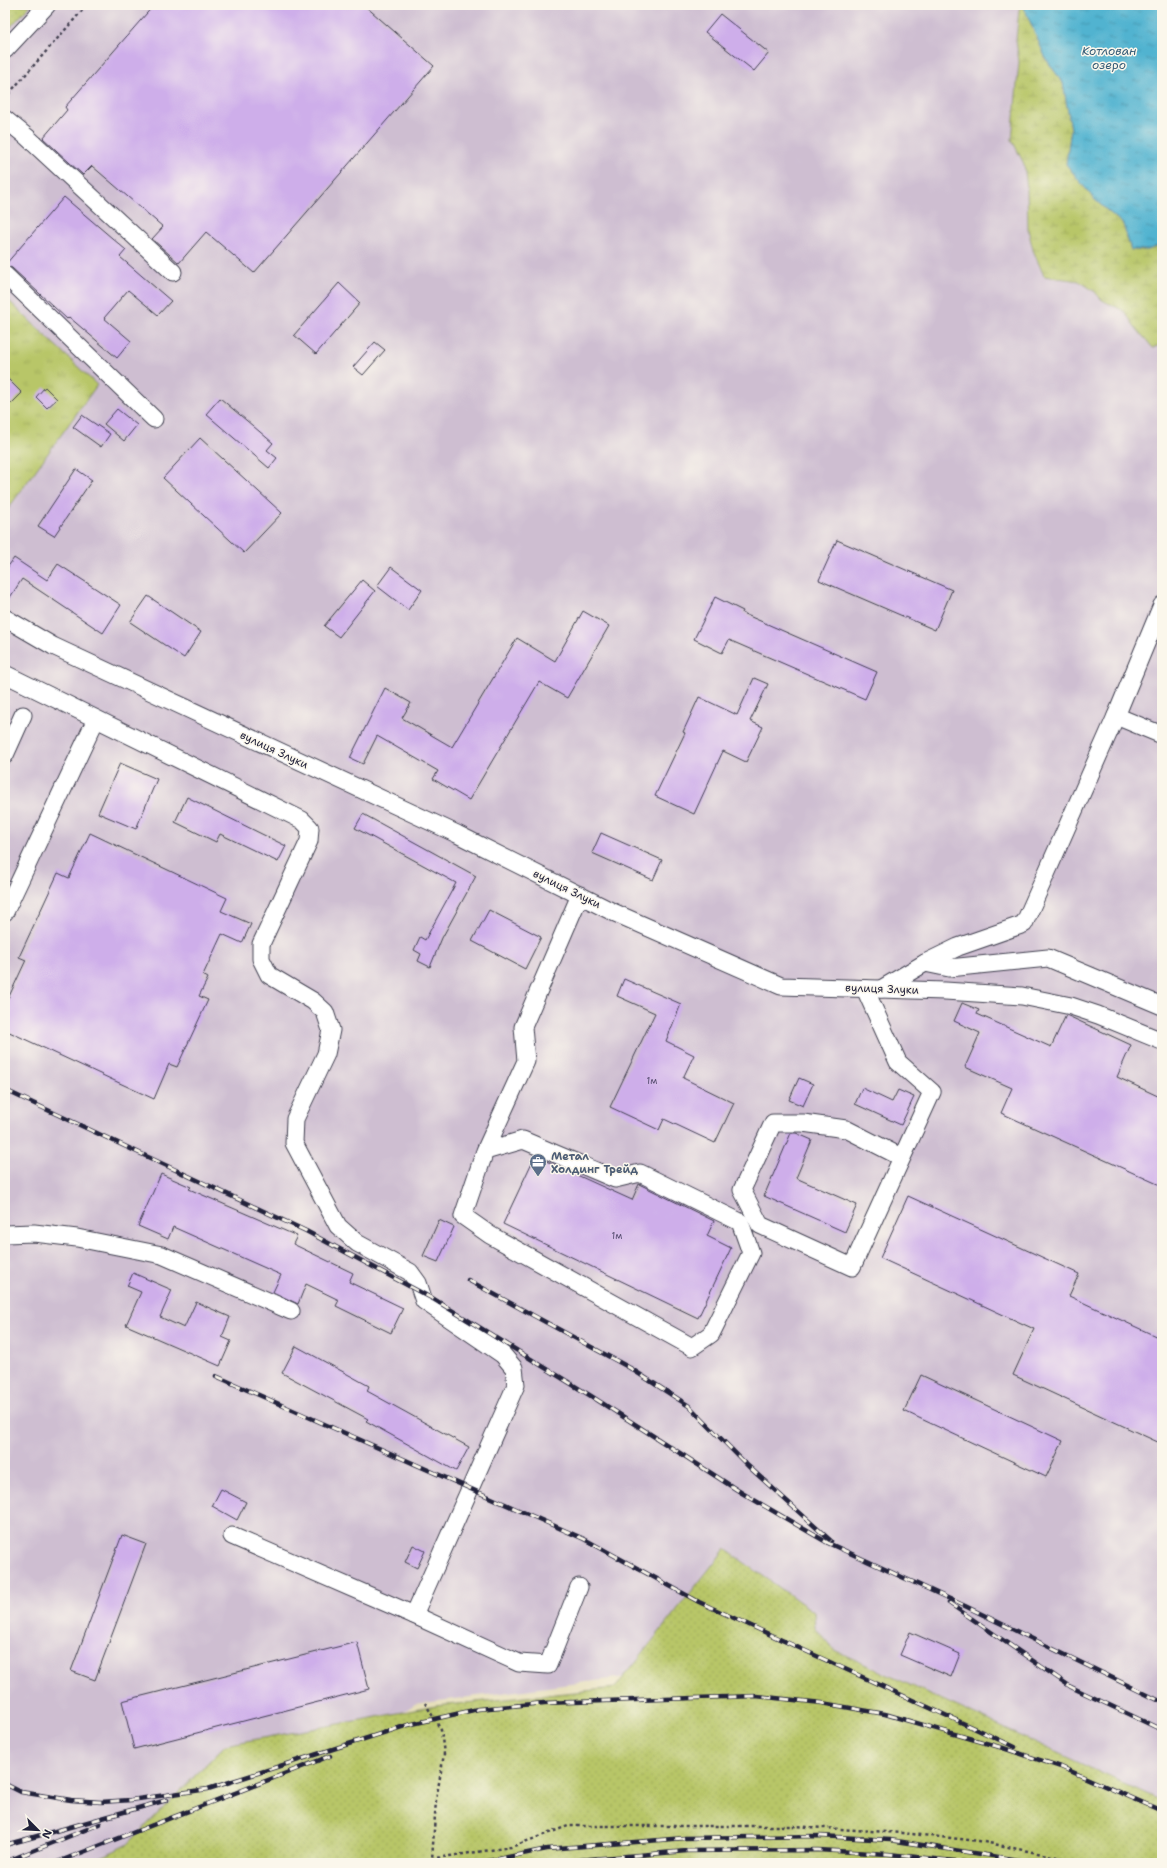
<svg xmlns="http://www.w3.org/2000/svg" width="1167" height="1868" viewBox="0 0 1167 1868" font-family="'Shantell Sans',sans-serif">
	<defs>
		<pattern id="grass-dots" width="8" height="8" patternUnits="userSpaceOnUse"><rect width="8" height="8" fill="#b8c668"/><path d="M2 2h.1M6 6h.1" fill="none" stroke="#9eaa5b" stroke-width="1.8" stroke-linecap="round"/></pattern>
		<pattern id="wetland-marsh" width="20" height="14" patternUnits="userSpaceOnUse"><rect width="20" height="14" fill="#b8c668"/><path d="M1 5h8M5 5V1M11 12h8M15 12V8" fill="none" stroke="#9eaa5b"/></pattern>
		<pattern id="park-tufts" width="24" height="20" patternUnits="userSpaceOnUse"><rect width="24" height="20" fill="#b8c668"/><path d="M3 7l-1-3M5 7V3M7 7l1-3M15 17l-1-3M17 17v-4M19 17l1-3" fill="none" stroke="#9eaa5b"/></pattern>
		<pattern id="water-ripples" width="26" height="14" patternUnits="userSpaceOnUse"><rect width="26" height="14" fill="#51b3d0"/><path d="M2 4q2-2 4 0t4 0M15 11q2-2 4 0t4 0" fill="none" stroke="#4391aa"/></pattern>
	</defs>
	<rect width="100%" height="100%" fill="#fbf7ec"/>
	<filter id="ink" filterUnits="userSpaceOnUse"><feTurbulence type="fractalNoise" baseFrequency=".025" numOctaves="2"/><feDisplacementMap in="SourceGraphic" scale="8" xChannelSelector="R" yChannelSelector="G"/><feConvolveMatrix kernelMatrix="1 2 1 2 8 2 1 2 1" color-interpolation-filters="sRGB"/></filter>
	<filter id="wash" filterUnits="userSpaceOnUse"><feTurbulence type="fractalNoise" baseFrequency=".012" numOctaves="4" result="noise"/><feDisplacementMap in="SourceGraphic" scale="16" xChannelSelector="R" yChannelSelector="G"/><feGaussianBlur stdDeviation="0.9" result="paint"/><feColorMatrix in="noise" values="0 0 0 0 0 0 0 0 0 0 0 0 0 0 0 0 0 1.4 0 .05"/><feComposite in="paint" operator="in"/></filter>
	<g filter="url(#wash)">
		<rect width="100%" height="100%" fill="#e6dfba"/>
		<!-- industrial -->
		<polygon fill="#cebed1" points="5,5 1162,5 1162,1801 833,1649 815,1627 641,1675 415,1704 170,1863 5,1863"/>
		<!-- grass -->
		<g fill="url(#grass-dots)" stroke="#6d7452">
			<polygon points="5,5 31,5 5,33"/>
			<polygon points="725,1549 814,1612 815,1627 834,1650 1162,1801 1162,1863 88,1863 127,1845 225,1745 436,1706 615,1688"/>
		</g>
		<!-- wetland -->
		<polygon fill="url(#wetland-marsh)" stroke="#6d7452" points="1021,5 1023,5 1046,59 1063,83 1071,129 1066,164 1094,199 1123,224 1131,250 1148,250 1162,244 1162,344 1153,348 1135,327 1124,311 1102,300 1094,291 1079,281 1044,276 1033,250 1028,229 1027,188 1024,164 1012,140 1019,62 1016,40 1019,10"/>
		<!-- park -->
		<polygon fill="url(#park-tufts)" stroke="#6d7452" points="5,297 97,385 5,513"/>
		<!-- water -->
		<polygon fill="url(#water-ripples)" stroke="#3a6a86" points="1023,5 1162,5 1162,244 1148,250 1131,250 1123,224 1094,199 1066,164 1071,129 1063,83 1046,59"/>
		<g id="blocks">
			<!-- building -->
			<g fill="#ceaeea">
				<polygon points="154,5 364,5 434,66 254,273 206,232 179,263 152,239 163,227 92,166 83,175 43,138 67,110 65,107"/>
				<polygon points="720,14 769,53 754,71 705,32"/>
				<polygon points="64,197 126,250 120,257 171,301 158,315 128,290 104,318 131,341 117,358 69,317 67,319 12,268 5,265"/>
				<polygon points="339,283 360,303 316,354 294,335"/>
				<polygon points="375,342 385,350 363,375 353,367"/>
				<polygon points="5,376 22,393 11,404 5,398"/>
				<polygon points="45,387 57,399 47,408 36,397"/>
				<polygon points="220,398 273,443 267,450 277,458 269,468 206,414"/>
				<polygon points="117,409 137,425 124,441 104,424"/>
				<polygon points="82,415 110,434 101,447 73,427"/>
				<polygon points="200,438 282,513 244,553 163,478"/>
				<polygon points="76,469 92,480 54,536 38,526"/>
				<polygon points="837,540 952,590 935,630 819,580"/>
				<polygon points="14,558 47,580 58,564 121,605 103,633 22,579 5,605 5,571"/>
				<polygon points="391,567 422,590 408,610 377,586"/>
				<polygon points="362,580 375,591 339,637 324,626"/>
				<polygon points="148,596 201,632 184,658 130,622"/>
				<polygon points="715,597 743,611 742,613 877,672 865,699 729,640 722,653 694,639"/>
				<polygon points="583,611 609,626 567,698 539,682 469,800 433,779 438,771 377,736 363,764 350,758 385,688 411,703 402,718 452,747 517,638 555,661"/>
				<polygon points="754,678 768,684 750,721 763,727 746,762 723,751 694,814 655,796 685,733 683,732 699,697 737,715"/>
				<polygon points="120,763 157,779 136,829 98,813"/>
				<polygon points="187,797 286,846 278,862 220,834 216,842 175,822"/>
				<polygon points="363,814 476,876 442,938 430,967 418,961 421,954 414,950 420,937 425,940 456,883 355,828"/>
				<polygon points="90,833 227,898 221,911 251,924 242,943 222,934 203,975 208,978 199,996 208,1000 177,1067 169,1064 154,1099 5,1030 5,1005 26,960 19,957 58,873 69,878"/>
				<polygon points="601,833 662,860 653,880 592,853"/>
				<polygon points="489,910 541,937 525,969 472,941"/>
				<polygon points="624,979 681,1004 666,1041 694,1055 683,1078 734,1103 715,1143 664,1119 659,1130 610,1107 655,1013 617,996"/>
				<polygon points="962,1003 979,1010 977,1014 1051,1047 1066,1015 1131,1045 1117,1077 1162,1098 1162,1186 1001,1113 1012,1088 965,1067 980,1033 954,1021"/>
				<polygon points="799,1078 813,1084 803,1106 789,1100"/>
				<polygon points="862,1088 892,1102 898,1090 914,1097 901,1125 855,1104"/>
				<polygon points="791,1133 796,1133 812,1140 796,1178 857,1205 845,1232 764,1196"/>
				<polygon points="535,1156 632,1200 639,1184 714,1221 707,1236 731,1248 698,1318 503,1224"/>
				<polygon points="161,1174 191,1187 189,1189 297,1236 293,1244 353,1273 349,1282 403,1308 391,1333 336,1306 339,1300 306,1284 298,1304 273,1292 281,1275 173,1227 168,1239 138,1226"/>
				<polygon points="908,1196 1079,1274 1069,1296 1162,1339 1162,1444 1013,1375 1034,1329 880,1258"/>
				<polygon points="439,1220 454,1227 438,1262 423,1256"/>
				<polygon points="133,1273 172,1290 160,1317 184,1328 196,1302 230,1317 222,1337 231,1341 220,1366 126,1325 141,1292 127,1286"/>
				<polygon points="296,1346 369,1386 367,1391 469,1447 456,1471 366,1421 368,1419 282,1373"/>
				<polygon points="921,1375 1063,1441 1046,1477 904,1411"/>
				<polygon points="221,1489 246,1502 237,1520 212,1506"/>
				<polygon points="122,1535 146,1544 95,1680 71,1671"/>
				<polygon points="413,1545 425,1551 417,1568 405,1562"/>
				<polygon points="910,1632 960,1654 951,1677 900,1655"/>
				<polygon points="357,1642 369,1689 134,1749 122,1701"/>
			</g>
		</g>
	</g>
	<g filter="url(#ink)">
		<use href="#blocks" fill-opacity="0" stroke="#3f3e4e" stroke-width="1"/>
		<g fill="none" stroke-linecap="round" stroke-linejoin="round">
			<!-- minor casing -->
			<g stroke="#3f3e4e" stroke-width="19">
				<g id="minor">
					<polyline points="5,50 47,5"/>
					<polyline points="5,119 27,137 173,272"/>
					<polyline points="5,275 154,419"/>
					<polyline points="1162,605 1116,716 1162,735"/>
					<polyline points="5,618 53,646 457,834 613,912 781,986 945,991 1022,996 1071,1006 1098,1015 1162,1041"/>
					<polyline points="5,674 302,820 310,828 309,841 261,944 261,959 269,975 313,1001 325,1012 331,1030 326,1054 295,1119 294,1143 338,1226 357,1243 410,1272 418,1283 424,1301 503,1355 514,1368 516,1385 414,1615 232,1536"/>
					<polyline points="5,755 23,715"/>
					<polyline points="5,912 96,719"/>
					<polyline points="925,963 958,947 1024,924 1116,716"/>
					<polyline points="865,989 898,1062 932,1092 852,1267 760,1225 742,1190 773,1123 803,1123 846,1129 901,1157"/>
					<polyline points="881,989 925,963 949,968 1048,958 1162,1006"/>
					<polyline points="485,1151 523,1140 615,1179 640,1173 740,1222 751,1253 711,1334 692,1347 490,1235 463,1216 485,1151 526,1061 523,1027 580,895"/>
					<polyline points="5,1234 34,1233 77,1238 162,1255 291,1311"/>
					<polyline points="414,1615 519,1663 548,1665 579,1587"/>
				</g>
			</g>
			<!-- path -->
			<g stroke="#3f3e4e" stroke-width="2.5" stroke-dasharray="3 3" stroke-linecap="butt">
				<polyline points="5,98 87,5"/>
				<polyline points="425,1703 441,1730 444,1754 436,1800 432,1860"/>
				<polyline points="420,1863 436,1858 511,1847 568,1826 793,1826 902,1833 979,1841 1086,1863"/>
			</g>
			<!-- minor -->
			<use href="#minor" stroke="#fff" stroke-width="17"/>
			<!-- rail casing -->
			<g stroke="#22223b" stroke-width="4.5">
				<g id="rail">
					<polyline points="5,1090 306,1231 435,1300 591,1396 742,1493 828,1543 965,1606 1162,1702"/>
					<polyline points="468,1280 630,1368 689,1406 748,1466 831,1541"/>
					<polyline points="216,1376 584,1539 699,1602 1015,1747"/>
					<polyline points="949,1603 1071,1687 1162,1730"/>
					<polyline points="5,1784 21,1792 71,1800 101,1802 131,1800 208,1789 408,1725 478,1709 544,1703 756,1696 822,1703 885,1714 1003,1748 1061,1767 1162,1811"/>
					<polyline points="5,1845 167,1800"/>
					<polyline points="5,1862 100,1824"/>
					<polyline points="55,1863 330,1756"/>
					<polyline points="479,1863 547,1849 685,1838 820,1836 890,1840 1037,1863"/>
					<polyline points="543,1863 687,1851 818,1850 888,1854 973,1863"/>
				</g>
			</g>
			<!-- rail -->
			<use href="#rail" stroke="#fbf7ec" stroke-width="3" stroke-dasharray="9" stroke-linecap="butt"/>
		</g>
	</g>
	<!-- icons -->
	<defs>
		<g id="office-pin" transform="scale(0.9)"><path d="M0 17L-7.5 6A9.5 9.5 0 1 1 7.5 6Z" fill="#5c6f8a" stroke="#fbf7ec"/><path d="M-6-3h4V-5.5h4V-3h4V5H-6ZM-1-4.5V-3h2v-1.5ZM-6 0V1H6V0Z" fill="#fff"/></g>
	</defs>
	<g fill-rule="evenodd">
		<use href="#office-pin" x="538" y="1162"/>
	</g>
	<g text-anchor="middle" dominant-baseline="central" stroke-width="3" stroke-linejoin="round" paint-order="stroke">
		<!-- number labels -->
		<g font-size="9" fill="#4d4567">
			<text x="652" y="1081">1м</text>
			<text x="617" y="1236">1м</text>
		</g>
		<!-- street labels -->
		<g font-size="11" fill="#22223b" stroke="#fbf7ec">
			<text transform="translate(274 750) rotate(25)">вулиця Злуки</text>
			<text transform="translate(567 889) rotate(26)">вулиця Злуки</text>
			<text transform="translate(882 989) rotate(2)">вулиця Злуки</text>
		</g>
		<!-- service labels -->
		<g font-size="11" font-weight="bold" fill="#4e5e75" stroke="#fbf7ec" text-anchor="start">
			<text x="551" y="1156">Метал<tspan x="551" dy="13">Холдинг Трейд</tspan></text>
		</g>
		<!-- water labels -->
		<g font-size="12" font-style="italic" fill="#355c77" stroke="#fbf7ec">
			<text x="1109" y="51">Котлован<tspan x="1109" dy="14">озеро</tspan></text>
		</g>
	</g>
	<!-- margin -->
	<rect width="1167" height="1868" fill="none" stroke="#fbf7ec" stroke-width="20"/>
	<!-- north arrow -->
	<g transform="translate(38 1830) rotate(114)" stroke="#fbf7ec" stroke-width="3" paint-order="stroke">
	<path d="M0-3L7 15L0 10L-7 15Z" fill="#22223b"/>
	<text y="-6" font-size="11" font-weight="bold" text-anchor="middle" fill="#22223b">N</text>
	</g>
</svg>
